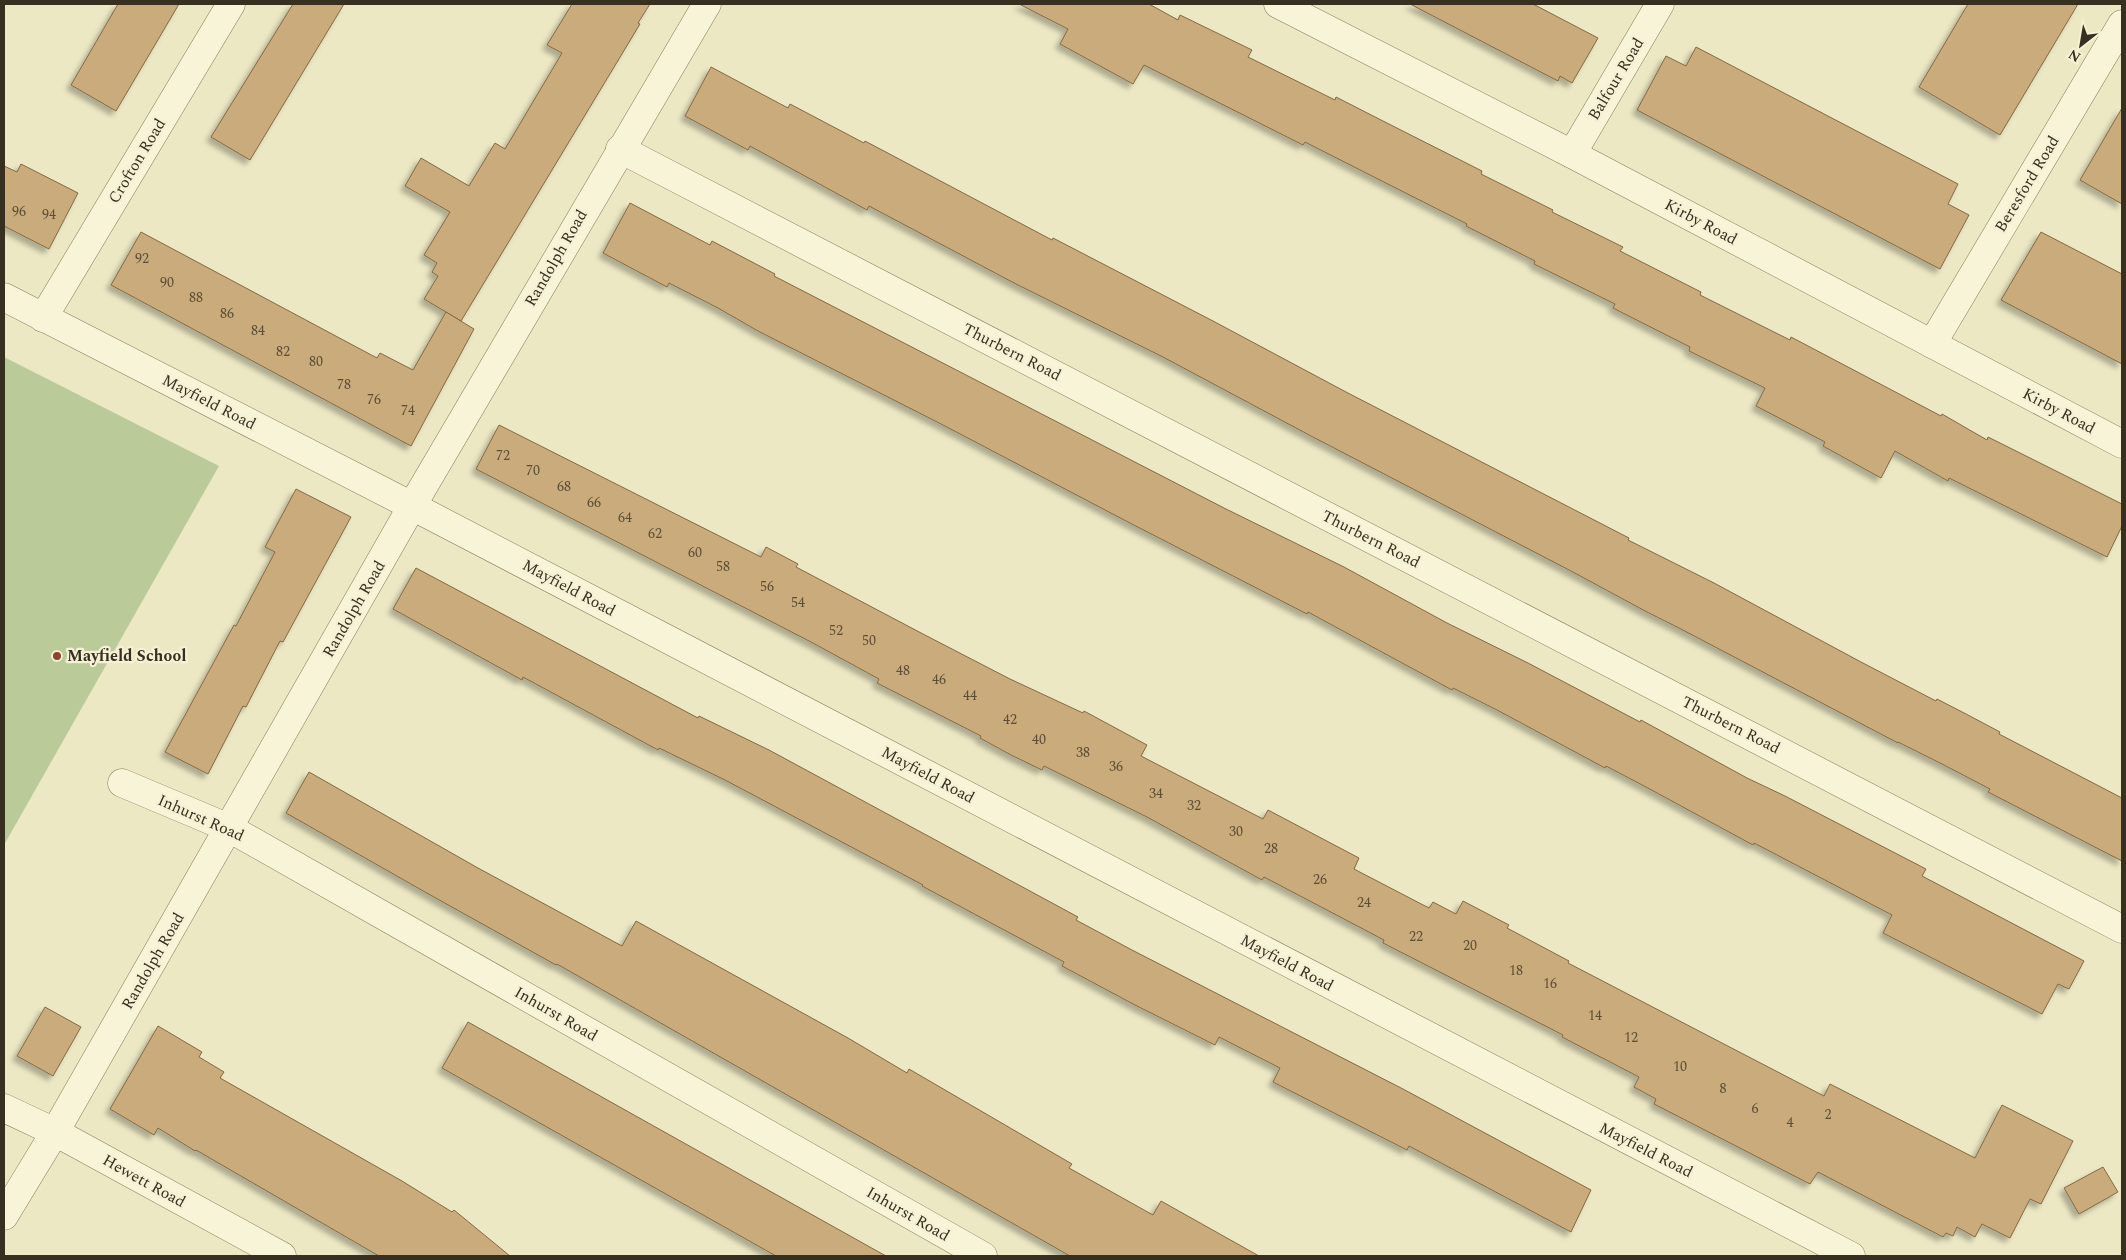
<svg xmlns="http://www.w3.org/2000/svg" width="2126" height="1260" viewBox="0 0 2126 1260" font-family="Spectral,serif">
	<defs>
		<filter id="shadow"><feDropShadow dx="-4.5" dy="4.5" stdDeviation="2.5" flood-color="#0004"/></filter>
	</defs>
	<rect width="100%" height="100%" fill="#ece8c4"/>
	<!-- green -->
	<polygon fill="#bbca99" points="4,357 219,466 4,845"/>
	<!-- building -->
	<g fill="#c9ab7c" stroke="#846942" filter="url(#shadow)">
		<polygon points="118,4 179,4 116,111 71,85"/>
		<polygon points="293,4 344,4 250,160 211,137"/>
		<polygon points="572,4 650,4 638,23 640,24 461,321 424,299 438,276 432,272 437,263 424,255 450,212 405,186 421,158 469,186 495,143 505,149 562,53 547,45"/>
		<polygon points="1019,4 1149,4 1178,20 1180,15 1252,50 1248,57 1335,100 1336,97 1381,120 1482,171 1481,174 1553,210 1552,212 1623,247 1620,251 1701,292 1700,295 1790,340 1791,337 1941,416 1942,414 1987,440 1988,437 2122,504 2122,526 2107,557 1949,478 1948,481 1895,451 1881,478 1823,446 1825,442 1756,406 1765,388 1689,351 1690,347 1613,308 1615,304 1534,264 1535,261 1466,226 1467,224 1370,175 1305,142 1303,145 1144,65 1133,84 1060,44 1068,29"/>
		<polygon points="1410,4 1533,4 1598,38 1572,83 1560,76 1558,81"/>
		<polygon points="1968,4 2078,4 2000,135 1919,87"/>
		<polygon points="1696,47 1958,184 1948,204 1969,215 1940,269 1637,110 1666,56 1686,66"/>
		<polygon points="711,67 788,108 790,104 864,143 865,141 1052,240 1053,238 1213,321 1346,392 1629,538 1628,540 1714,583 1861,662 1936,701 1937,699 1968,715 2000,732 1999,734 2122,798 2122,861 1988,792 1990,789 1942,764 1898,742 1898,743 1679,628 1647,612 1571,571 1311,436 1163,357 1016,284 869,206 867,210 750,146 748,150 685,116"/>
		<polygon points="2122,108 2122,204 2080,180"/>
		<polygon points="21,164 78,193 49,249 4,226 4,166 17,172"/>
		<polygon points="630,203 710,245 712,241 775,274 774,276 1226,509 1344,567 1447,623 1528,663 1640,722 1641,720 1747,778 1785,796 1926,869 1922,876 2084,961 2069,989 2058,984 2042,1014 1883,933 1892,915 1754,843 1753,845 1646,787 1606,766 1605,768 1497,710 1453,688 1452,690 1308,612 1307,614 1128,522 943,425 758,331 718,308 669,283 667,287 603,253"/>
		<polygon points="141,232 377,358 380,353 413,370 446,312 474,329 411,446 111,285"/>
		<polygon points="2041,232 2122,274 2122,364 2001,300"/>
		<polygon points="499,425 761,557 766,547 798,564 796,567 923,634 1010,679 1083,713 1084,711 1147,745 1141,756 1263,819 1268,810 1359,858 1354,869 1429,908 1433,902 1456,914 1463,901 1509,925 1507,928 1569,961 1568,963 1824,1096 1830,1084 1975,1158 2002,1105 2073,1141 2041,1204 2030,1199 2010,1238 1982,1224 1975,1237 1957,1227 1953,1236 1946,1233 1943,1237 1818,1172 1810,1184 1654,1104 1656,1099 1634,1087 1639,1077 1562,1037 1563,1035 1383,943 1384,940 1264,877 1262,880 1147,817 1044,766 1042,770 1011,755 980,738 981,736 877,683 879,679 811,642 476,469"/>
		<polygon points="296,489 351,517 283,642 280,641 246,707 243,706 208,774 165,752 234,625 236,626 275,552 265,547"/>
		<polygon points="416,568 698,718 699,716 769,750 1078,917 1076,920 1132,950 1403,1089 1591,1190 1571,1232 1409,1146 1407,1150 1273,1082 1280,1068 1219,1037 1215,1045 1135,1005 1062,966 1064,962 922,886 923,885 725,780 659,748 658,750 523,677 522,680 393,609"/>
		<polygon points="309,772 478,868 622,946 636,921 848,1038 907,1073 909,1069 1072,1164 1069,1168 1153,1215 1161,1201 1259,1256 1070,1256 557,964 556,965 425,892 286,813"/>
		<polygon points="45,1007 81,1027 53,1076 17,1056"/>
		<polygon points="468,1022 809,1213 886,1256 776,1256 442,1068"/>
		<polygon points="158,1026 202,1052 199,1057 224,1072 220,1078 402,1181 452,1212 454,1210 510,1256 379,1256 196,1150 195,1151 158,1128 154,1135 110,1109"/>
		<polygon points="2103,1167 2118,1192 2079,1214 2064,1188"/>
	</g>
	<g fill="none" stroke-linecap="round" stroke-linejoin="round">
		<!-- minor casing -->
		<g stroke="#867a5b" stroke-width="29">
			<g id="minor">
				<polyline points="1278,4 1572,154 2122,444"/>
				<polyline points="620,149 2122,929"/>
				<polyline points="1572,154 1660,4"/>
				<polyline points="4,297 412,506 1851,1256"/>
				<polyline points="43,318 231,4"/>
				<polyline points="1932,344 2122,24"/>
				<polyline points="122,783 229,828 983,1256"/>
				<polyline points="4,1108 55,1132 282,1256"/>
				<polyline points="4,1216 55,1132 412,506 707,4"/>
			</g>
		</g>
		<!-- minor -->
		<use href="#minor" stroke="#f7f4d7" stroke-width="28"/>
	</g>
	<!-- markers -->
	<circle fill="#93412e" stroke="#f4f1d4" stroke-width="2" cx="57" cy="656" r="5"/>
	<g text-anchor="middle" dominant-baseline="central" stroke-width="4.5" stroke-linejoin="round" paint-order="stroke">
		<!-- number labels -->
		<g font-size="14" fill="#5c4e36">
			<text x="19" y="211">96</text>
			<text x="49" y="214">94</text>
			<text x="142" y="258">92</text>
			<text x="167" y="282">90</text>
			<text x="196" y="297">88</text>
			<text x="227" y="313">86</text>
			<text x="258" y="330">84</text>
			<text x="283" y="351">82</text>
			<text x="316" y="361">80</text>
			<text x="344" y="384">78</text>
			<text x="374" y="399">76</text>
			<text x="408" y="410">74</text>
			<text x="503" y="455">72</text>
			<text x="533" y="470">70</text>
			<text x="564" y="486">68</text>
			<text x="594" y="502">66</text>
			<text x="625" y="517">64</text>
			<text x="655" y="533">62</text>
			<text x="695" y="552">60</text>
			<text x="723" y="566">58</text>
			<text x="767" y="586">56</text>
			<text x="798" y="602">54</text>
			<text x="836" y="630">52</text>
			<text x="869" y="640">50</text>
			<text x="903" y="670">48</text>
			<text x="939" y="679">46</text>
			<text x="970" y="695">44</text>
			<text x="1010" y="719">42</text>
			<text x="1039" y="739">40</text>
			<text x="1083" y="752">38</text>
			<text x="1116" y="766">36</text>
			<text x="1156" y="793">34</text>
			<text x="1194" y="805">32</text>
			<text x="1236" y="831">30</text>
			<text x="1271" y="848">28</text>
			<text x="1320" y="879">26</text>
			<text x="1364" y="902">24</text>
			<text x="1416" y="936">22</text>
			<text x="1470" y="945">20</text>
			<text x="1516" y="970">18</text>
			<text x="1550" y="983">16</text>
			<text x="1595" y="1015">14</text>
			<text x="1631" y="1037">12</text>
			<text x="1680" y="1066">10</text>
			<text x="1723" y="1088">8</text>
			<text x="1755" y="1108">6</text>
			<text x="1828" y="1114">2</text>
			<text x="1790" y="1122">4</text>
		</g>
		<!-- street labels -->
		<g font-size="16" fill="#372f1f" stroke="#f4f1d4">
			<text transform="translate(1616 79) rotate(-59)">Balfour Road</text>
			<text transform="translate(137 161) rotate(-59)">Crofton Road</text>
			<text transform="translate(2027 184) rotate(-59)">Beresford Road</text>
			<text transform="translate(1701 222) rotate(28)">Kirby Road</text>
			<text transform="translate(556 258) rotate(-60)">Randolph Road</text>
			<text transform="translate(1012 352) rotate(27)">Thurbern Road</text>
			<text transform="translate(209 402) rotate(27)">Mayfield Road</text>
			<text transform="translate(2059 411) rotate(28)">Kirby Road</text>
			<text transform="translate(1371 539) rotate(27)">Thurbern Road</text>
			<text transform="translate(569 588) rotate(28)">Mayfield Road</text>
			<text transform="translate(354 609) rotate(-60)">Randolph Road</text>
			<text transform="translate(1731 725) rotate(27)">Thurbern Road</text>
			<text transform="translate(928 775) rotate(28)">Mayfield Road</text>
			<text transform="translate(201 818) rotate(24)">Inhurst Road</text>
			<text transform="translate(153 961) rotate(-60)">Randolph Road</text>
			<text transform="translate(1287 963) rotate(28)">Mayfield Road</text>
			<text transform="translate(556 1014) rotate(30)">Inhurst Road</text>
			<text transform="translate(1646 1150) rotate(27)">Mayfield Road</text>
			<text transform="translate(144 1181) rotate(29)">Hewett Road</text>
			<text transform="translate(908 1214) rotate(30)">Inhurst Road</text>
		</g>
		<!-- poi labels -->
		<g font-size="16" font-weight="bold" fill="#372f1f" stroke="#f4f1d4" text-anchor="start">
			<text x="67" y="656">Mayfield School</text>
		</g>
	</g>
	<!-- border -->
	<rect width="2126" height="1260" fill="none" stroke="#372f1f" stroke-width="10"/>
	<!-- north arrow -->
	<g transform="translate(2081 45) rotate(211)" stroke="#f4f1d4" stroke-width="4" paint-order="stroke">
	<path d="M0-4L9 19L0 12L-9 19Z" fill="#372f1f"/>
	<text y="-8" font-size="14" font-weight="bold" text-anchor="middle" fill="#372f1f">N</text>
	</g>
</svg>
